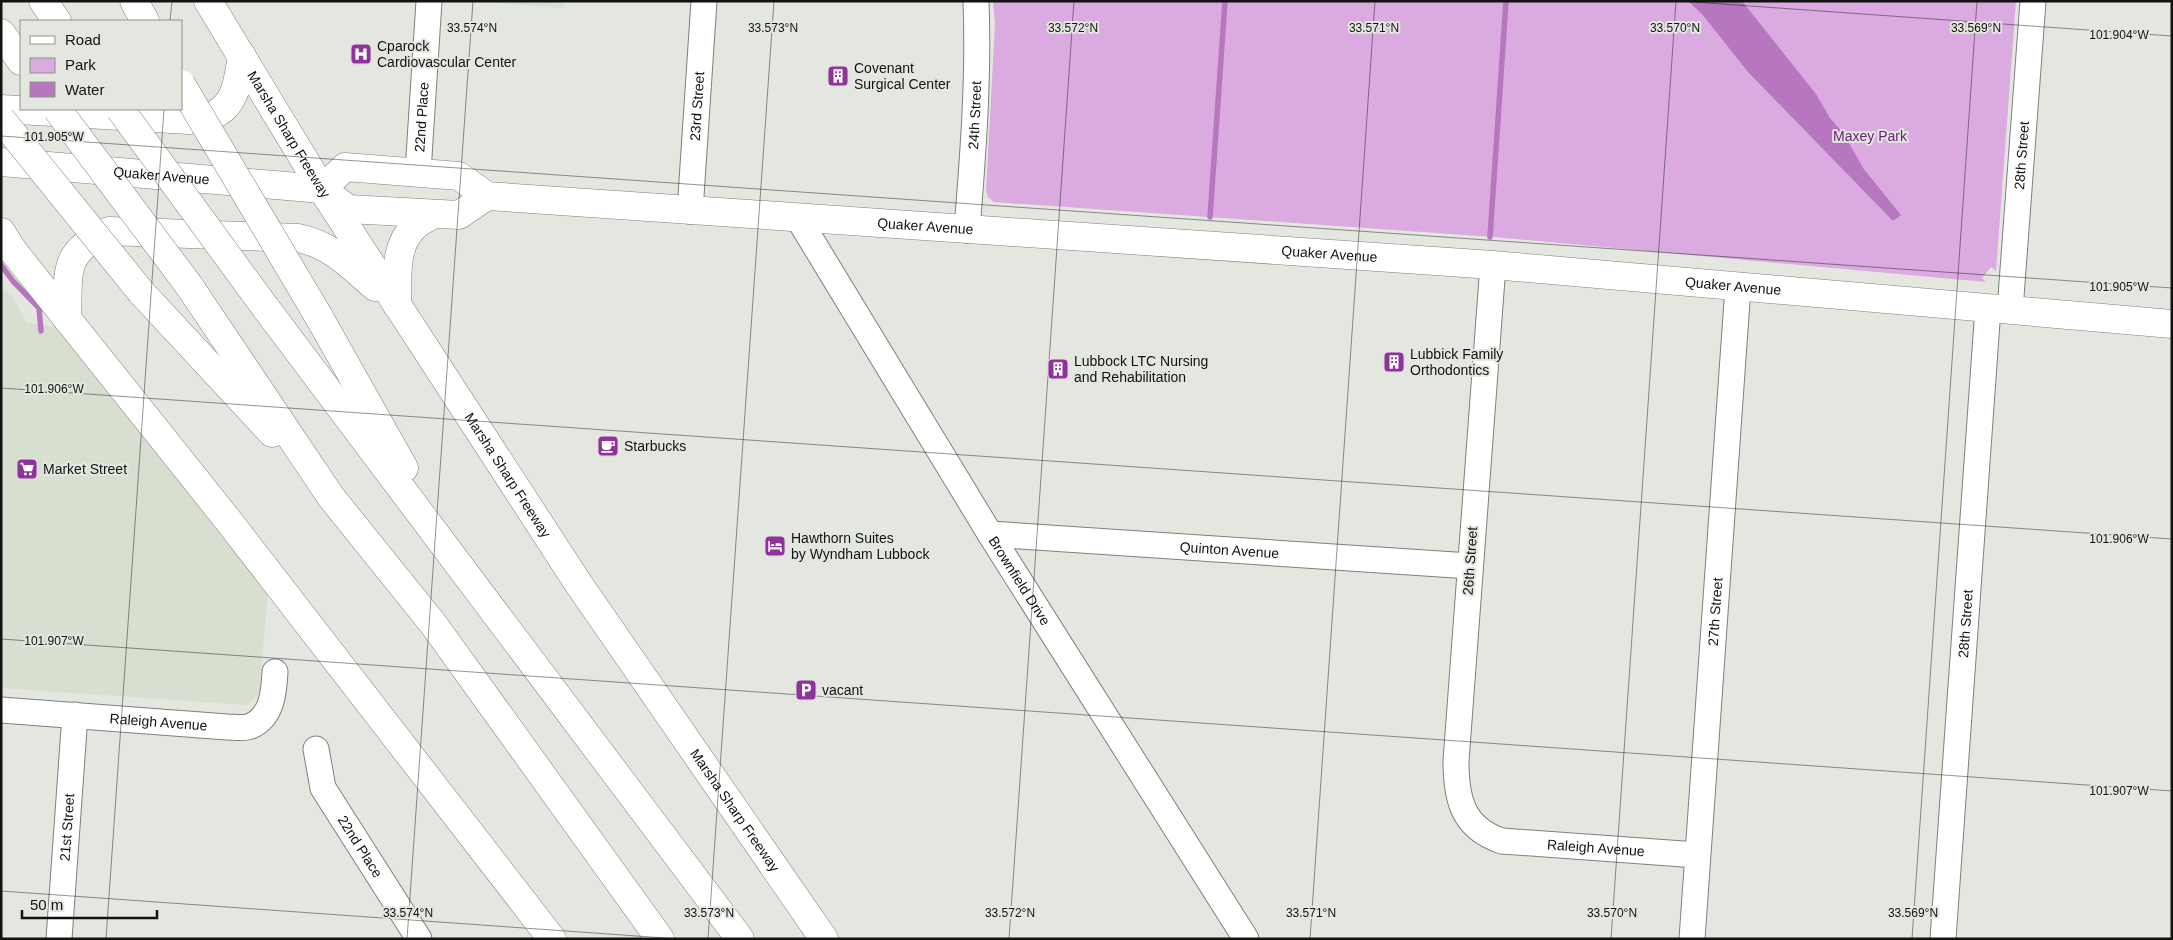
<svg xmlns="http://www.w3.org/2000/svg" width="2173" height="940" viewBox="0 0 2173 940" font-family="Helvetica,sans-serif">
	<rect width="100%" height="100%" fill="#e3e7e0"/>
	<!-- built -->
	<g fill="#d7dfd1">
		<polygon points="473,1 564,1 563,8"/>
		<polygon points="1,288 12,295 27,323 58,327 268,594 259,693 247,705 1,688"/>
	</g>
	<!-- green -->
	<polygon fill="#daaae0" points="993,1 2016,1 1996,271 1991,267 1982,278 1986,282 1493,237 994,202 988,197 986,191 995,24"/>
	<!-- water -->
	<polygon fill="#b777bf" points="1688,1 1742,1 1816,94 1830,118 1844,134 1863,168 1901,215 1893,221 1748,72 1702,14"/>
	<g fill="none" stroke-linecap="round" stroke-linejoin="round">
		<!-- stream -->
		<g stroke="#b777bf" stroke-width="5.5">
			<polyline points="1210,217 1225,1"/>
			<polyline points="1490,237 1506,1"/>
			<polyline points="1,265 13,281 39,308 41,331"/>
		</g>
		<!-- minor casing -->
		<g stroke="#7e817b" stroke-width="27">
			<g id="minor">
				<path id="s1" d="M418,172L429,1"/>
				<path id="s2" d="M690,211L704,1"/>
				<path id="s3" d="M798,218L990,534L1246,939"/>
				<path id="s4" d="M967,230C973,154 979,78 976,1"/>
				<path id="s5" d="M1493,265L1456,761C1456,798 1462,828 1502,841L1697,855"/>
				<path id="s6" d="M2010,310L2033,1"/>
				<path id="s7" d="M990,534L1470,566"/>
				<path id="s8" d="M1,710L227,727C234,727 244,729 251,726C272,717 274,692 275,672"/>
				<path id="s9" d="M316,749L323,788L419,939"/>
				<path id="s10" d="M59,939L75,715"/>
				<path id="s11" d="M1692,939L1738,287"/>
				<path id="s12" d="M1943,939L1988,308"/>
			</g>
		</g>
		<!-- major casing -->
		<g stroke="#7e817b" stroke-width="29">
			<g id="major">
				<path id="s13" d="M208,1L322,189L578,583L824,939"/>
				<path d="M1,109L189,120C196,118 206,118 213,115C237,105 238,78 242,56"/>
				<path id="s14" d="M1,162L322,189L348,209L459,215L487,196"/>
				<path id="s15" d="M322,189L345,167L459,176L487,196L1493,265L2172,324"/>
				<polyline points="1,232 14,252 227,519 552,939"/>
				<path d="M397,305C398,279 393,246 415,226C420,221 429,217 435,214"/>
				<path d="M67,319C69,272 61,252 109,231L298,238C330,244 351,266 375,287"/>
			</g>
		</g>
		<!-- highway casing -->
		<g stroke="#7e817b" stroke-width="29">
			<g id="highway">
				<polyline points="43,1 57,21"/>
				<polyline points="134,1 145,21"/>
				<polyline points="1,33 21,61"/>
				<polyline points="190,287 331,497 434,625 660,939"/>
				<polyline points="141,292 272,433"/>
				<polyline points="265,307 740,939"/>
				<polyline points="319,317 404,468"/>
			</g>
		</g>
		<!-- minor -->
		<use href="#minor" stroke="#fff" stroke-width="25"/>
		<!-- major -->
		<use href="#major" stroke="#fff" stroke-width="28"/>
		<!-- highway -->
		<use href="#highway" stroke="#fff" stroke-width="28"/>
		<!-- highway-bridge casing -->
		<g stroke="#7e817b" stroke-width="29" stroke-linecap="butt">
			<g id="highway-bridge">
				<polyline points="181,84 319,317"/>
				<polyline points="57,109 190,287"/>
				<polyline points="120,109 265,307"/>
				<polyline points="1,119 141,292"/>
			</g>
		</g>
		<!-- highway-bridge -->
		<use href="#highway-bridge" stroke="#fff" stroke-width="28"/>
	</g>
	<!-- ticks -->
	<path fill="none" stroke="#111310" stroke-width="1" stroke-opacity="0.45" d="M1680,1L2172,36M170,21L172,1M1,136L2172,288M1,388L2172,539M1,639L2172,791M1,891L679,939M106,939L164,109M407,939L473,1M708,939L774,1M1009,939L1074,1M1310,939L1375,1M1611,939L1676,1M1912,939L1977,1"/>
	<!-- icons -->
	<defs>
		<g id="hospital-square" transform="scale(1.125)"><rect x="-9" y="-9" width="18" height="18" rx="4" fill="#90329c" stroke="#e3e7e0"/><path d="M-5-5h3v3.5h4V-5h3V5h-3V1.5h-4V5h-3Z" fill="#fff"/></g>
		<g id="building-square" transform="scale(1.125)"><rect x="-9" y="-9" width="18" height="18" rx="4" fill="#90329c" stroke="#e3e7e0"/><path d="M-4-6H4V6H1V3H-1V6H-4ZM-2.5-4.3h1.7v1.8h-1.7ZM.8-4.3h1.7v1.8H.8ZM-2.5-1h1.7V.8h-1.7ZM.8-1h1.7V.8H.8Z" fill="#fff"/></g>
		<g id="cafe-square" transform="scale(1.125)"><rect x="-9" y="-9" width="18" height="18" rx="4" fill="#90329c" stroke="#e3e7e0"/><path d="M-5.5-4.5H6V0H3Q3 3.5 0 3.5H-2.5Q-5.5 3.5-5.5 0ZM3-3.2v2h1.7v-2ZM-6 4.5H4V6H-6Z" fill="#fff"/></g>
		<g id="supermarket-square" transform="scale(1.125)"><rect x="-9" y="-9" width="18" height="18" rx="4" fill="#90329c" stroke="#e3e7e0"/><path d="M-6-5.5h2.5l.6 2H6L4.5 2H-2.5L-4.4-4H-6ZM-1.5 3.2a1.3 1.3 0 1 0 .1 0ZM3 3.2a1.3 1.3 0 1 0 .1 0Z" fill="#fff"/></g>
		<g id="hotel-square" transform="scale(1.125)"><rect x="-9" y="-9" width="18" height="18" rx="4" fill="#90329c" stroke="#e3e7e0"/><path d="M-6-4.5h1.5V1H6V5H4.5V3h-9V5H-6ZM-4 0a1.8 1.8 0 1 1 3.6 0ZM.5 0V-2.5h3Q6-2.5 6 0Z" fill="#fff"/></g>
		<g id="parking-square" transform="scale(1.125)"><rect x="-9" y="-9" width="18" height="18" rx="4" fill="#90329c" stroke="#e3e7e0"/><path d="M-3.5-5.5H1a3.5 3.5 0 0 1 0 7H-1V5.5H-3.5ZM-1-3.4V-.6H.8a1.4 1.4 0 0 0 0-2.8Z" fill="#fff"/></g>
	</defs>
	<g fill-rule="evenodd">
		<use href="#hospital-square" x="361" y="54"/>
		<use href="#building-square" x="838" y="76"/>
		<use href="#building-square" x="1394" y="362"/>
		<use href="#building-square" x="1058" y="369"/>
		<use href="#cafe-square" x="608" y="446"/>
		<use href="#supermarket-square" x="27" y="469"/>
		<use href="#hotel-square" x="775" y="546"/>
		<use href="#parking-square" x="806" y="690"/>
	</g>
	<g text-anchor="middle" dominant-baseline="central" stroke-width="4" stroke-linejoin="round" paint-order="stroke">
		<!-- poi labels -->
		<g font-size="14" fill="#111310" stroke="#e3e7e0" text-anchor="start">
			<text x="377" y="46">Cparock<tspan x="377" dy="16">Cardiovascular Center</tspan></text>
			<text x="854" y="68">Covenant<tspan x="854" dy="16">Surgical Center</tspan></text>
			<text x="1410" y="354">Lubbick Family<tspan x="1410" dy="16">Orthodontics</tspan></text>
			<text x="1074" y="361">Lubbock LTC Nursing<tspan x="1074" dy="16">and Rehabilitation</tspan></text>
			<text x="624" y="446">Starbucks</text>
			<text x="43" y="469">Market Street</text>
			<text x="791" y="538">Hawthorn Suites<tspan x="791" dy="16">by Wyndham Lubbock</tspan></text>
			<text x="822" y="690">vacant</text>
		</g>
		<!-- street labels -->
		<g font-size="14" fill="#111310" stroke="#e3e7e0">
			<text stroke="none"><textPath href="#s2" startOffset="105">23rd Street</textPath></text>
			<text stroke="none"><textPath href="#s4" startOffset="115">24th Street</textPath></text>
			<text stroke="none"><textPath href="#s1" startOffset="55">22nd Place</textPath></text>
			<text stroke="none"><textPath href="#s13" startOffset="156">Marsha Sharp Freeway</textPath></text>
			<text stroke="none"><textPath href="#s6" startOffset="155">28th Street</textPath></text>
			<text stroke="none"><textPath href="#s14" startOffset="161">Quaker Avenue</textPath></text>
			<text stroke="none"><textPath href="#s15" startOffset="620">Quaker Avenue</textPath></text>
			<text stroke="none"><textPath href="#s15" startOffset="1025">Quaker Avenue</textPath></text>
			<text stroke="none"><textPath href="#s15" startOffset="1430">Quaker Avenue</textPath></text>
			<text stroke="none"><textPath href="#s13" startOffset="561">Marsha Sharp Freeway</textPath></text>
			<text stroke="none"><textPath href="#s7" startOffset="240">Quinton Avenue</textPath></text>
			<text transform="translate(1470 561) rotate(-86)">26th Street</text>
			<text stroke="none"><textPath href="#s3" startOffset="425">Brownfield Drive</textPath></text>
			<text stroke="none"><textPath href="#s11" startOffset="328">27th Street</textPath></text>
			<text stroke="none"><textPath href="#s12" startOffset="316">28th Street</textPath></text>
			<text stroke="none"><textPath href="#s8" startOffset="158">Raleigh Avenue</textPath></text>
			<text stroke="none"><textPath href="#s13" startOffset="966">Marsha Sharp Freeway</textPath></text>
			<text stroke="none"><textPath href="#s10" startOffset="112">21st Street</textPath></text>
			<text stroke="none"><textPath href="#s9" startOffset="109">22nd Place</textPath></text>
			<text stroke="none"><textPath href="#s5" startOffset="692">Raleigh Avenue</textPath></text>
		</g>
		<!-- park labels -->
		<g font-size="14" fill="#6a1b74" stroke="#e3e7e0">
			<text x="1870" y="136">Maxey Park</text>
		</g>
	</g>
	<g font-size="12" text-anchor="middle" fill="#111310" stroke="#e3e7e0" stroke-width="4" stroke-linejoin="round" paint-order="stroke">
		<text x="472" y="32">33.574°N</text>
		<text x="773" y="32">33.573°N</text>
		<text x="1073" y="32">33.572°N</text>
		<text x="1374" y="32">33.571°N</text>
		<text x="1675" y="32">33.570°N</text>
		<text x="1976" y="32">33.569°N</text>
		<text x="2119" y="39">101.904°W</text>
		<text x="54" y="141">101.905°W</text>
		<text x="2119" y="291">101.905°W</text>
		<text x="54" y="393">101.906°W</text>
		<text x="2119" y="543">101.906°W</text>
		<text x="54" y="645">101.907°W</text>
		<text x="2119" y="795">101.907°W</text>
		<text x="408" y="917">33.574°N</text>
		<text x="709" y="917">33.573°N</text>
		<text x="1010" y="917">33.572°N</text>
		<text x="1311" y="917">33.571°N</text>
		<text x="1612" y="917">33.570°N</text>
		<text x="1913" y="917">33.569°N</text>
	</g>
	<!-- border -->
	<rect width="2173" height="940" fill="none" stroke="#111310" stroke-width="5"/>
	<!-- legend -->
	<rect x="20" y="20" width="162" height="90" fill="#e3e7e0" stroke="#8f928d"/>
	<rect x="30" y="36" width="25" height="8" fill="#ffffff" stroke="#8f928d"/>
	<text x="65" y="45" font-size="15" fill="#111310">Road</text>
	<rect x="30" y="58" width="25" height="15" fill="#daaae0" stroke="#8f928d"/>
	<text x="65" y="70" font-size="15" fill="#111310">Park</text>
	<rect x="30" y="82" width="25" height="15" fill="#b777bf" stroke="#8f928d"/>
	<text x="65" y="95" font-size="15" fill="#111310">Water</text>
	<!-- scale -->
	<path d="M22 910v8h135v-8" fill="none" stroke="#111310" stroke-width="2.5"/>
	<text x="30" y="910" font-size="15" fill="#111310" stroke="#e3e7e0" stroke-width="4" paint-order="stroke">50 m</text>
</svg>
